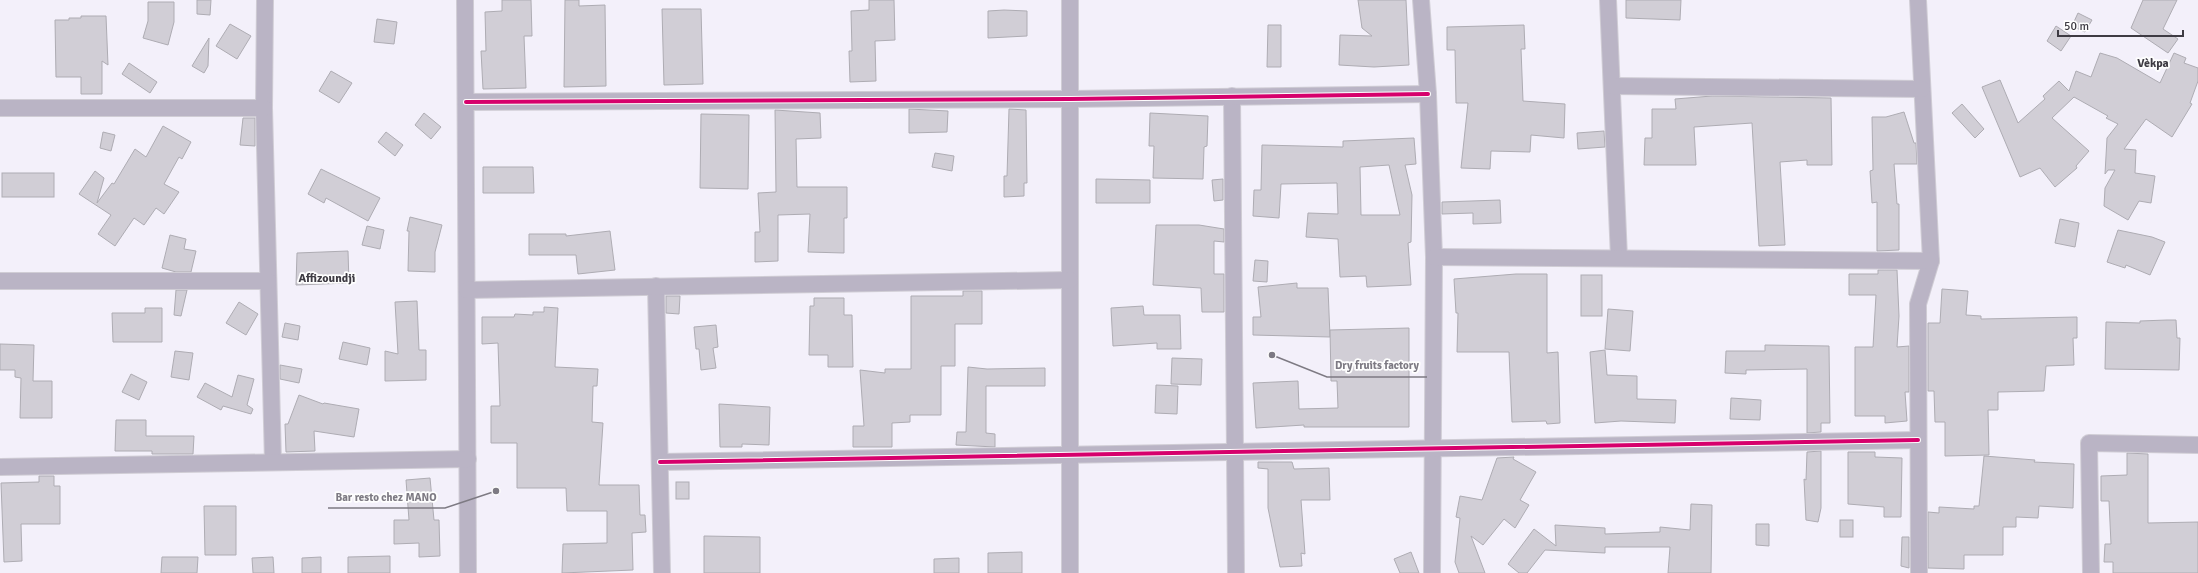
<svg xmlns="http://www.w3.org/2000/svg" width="2198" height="573" viewBox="0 0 2198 573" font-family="Signika,sans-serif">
	<rect width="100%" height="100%" fill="#f3f0fa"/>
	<!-- building -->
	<g fill="#d1ced6" stroke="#aeacb3" fill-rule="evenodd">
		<polygon points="197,0 211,0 210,15 197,14"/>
		<polygon points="502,0 531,0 532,36 524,36 526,88 483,89 481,51 486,51 485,12 502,11"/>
		<polygon points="565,0 579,0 579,6 605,5 606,86 564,87"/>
		<polygon points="869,0 894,0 895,40 875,41 876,81 850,82 849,51 852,51 851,11 869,10"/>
		<polygon points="1358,0 1406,0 1409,65 1374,67 1339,65 1340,35 1372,36 1362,28"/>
		<polygon points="1626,0 1681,0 1680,20 1626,18"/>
		<polygon points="2143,0 2177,0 2163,29 2178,39 2168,53 2131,28"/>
		<polygon points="148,2 174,2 174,22 168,45 143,38 148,21"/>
		<polygon points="662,9 701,9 703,84 664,85"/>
		<polygon points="1004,10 1027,11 1027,36 988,38 988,11"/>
		<polygon points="2078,13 2092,20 2085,32 2072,26"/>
		<polygon points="81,16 106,16 108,65 102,61 102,94 81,94 81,77 56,77 55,20 69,20 69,18 81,18"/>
		<polygon points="377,19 397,22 394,44 374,42"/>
		<polygon points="230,24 251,36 237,59 216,46"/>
		<polygon points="1268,25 1281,25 1281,67 1267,67"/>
		<polygon points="1524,25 1525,49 1521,49 1523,101 1565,104 1564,138 1531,135 1530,152 1491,151 1490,169 1461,168 1468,103 1456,103 1455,50 1447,50 1447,27"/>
		<polygon points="2056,26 2071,36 2061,51 2047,41"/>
		<polygon points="209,38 208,66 204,73 192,66"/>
		<polygon points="2100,53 2117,58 2160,83 2174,53 2186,58 2184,63 2198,68 2198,81 2190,103 2192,104 2172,137 2146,119 2124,149 2136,150 2135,173 2155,176 2151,203 2139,201 2128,220 2104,206 2105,188 2115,170 2108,170 2105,174 2107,138 2118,124 2106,118 2108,116 2074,97 2052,118 2089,151 2076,166 2077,168 2055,187 2040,168 2020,177 1982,87 2000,80 2018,123 2045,99 2043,96 2059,81 2069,91 2076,71 2091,77"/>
		<polygon points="129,63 157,82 150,93 122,74"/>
		<polygon points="331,71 352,83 339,103 319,91"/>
		<polygon points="1712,96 1831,98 1832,165 1807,165 1807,160 1780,162 1785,245 1759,246 1752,123 1694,127 1696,165 1644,165 1645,138 1652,138 1652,109 1676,109 1675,99"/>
		<polygon points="1962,104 1984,129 1975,138 1952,113"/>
		<polygon points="909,109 948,111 947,132 909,133"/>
		<polygon points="1009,109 1026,110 1027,183 1024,183 1024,196 1004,197 1004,176 1007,176"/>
		<polygon points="775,110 820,113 821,138 796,139 797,187 847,187 847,218 844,218 844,253 808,252 810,214 778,215 778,261 755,262 755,232 760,232 758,193 776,192"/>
		<polygon points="1904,112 1914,143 1916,143 1917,164 1894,164 1897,204 1899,204 1899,250 1877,251 1877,202 1872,203 1870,171 1873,170 1872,117 1886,117"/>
		<polygon points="424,113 441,127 431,139 415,125"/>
		<polygon points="1150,113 1208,116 1207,146 1204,147 1203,179 1153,178 1154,146 1149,146"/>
		<polygon points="701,114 749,115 748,189 700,188"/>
		<polygon points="243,118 255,118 255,146 240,145"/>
		<polygon points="163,126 191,142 182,159 179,157 164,184 179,192 164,214 156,208 144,225 134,218 115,246 98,234 111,215 79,194 95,171 104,178 97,203 112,183 114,184 135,149 146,157"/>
		<polygon points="1604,131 1605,147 1578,149 1577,133"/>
		<polygon points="103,132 115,135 111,151 100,148"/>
		<polygon points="386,132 403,145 395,156 378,142"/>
		<path d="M1414,138L1416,164L1405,165L1412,195L1411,242L1408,243L1411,285L1367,287L1366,276L1340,277L1338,239L1306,237L1308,213L1338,214L1337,183L1281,184L1279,218L1253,216L1254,190H1261L1262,145L1343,147V141ZM1389,165L1400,215H1361L1360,167Z"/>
		<polygon points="935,153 954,156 952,171 932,167"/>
		<polygon points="483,167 533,167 534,193 483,193"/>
		<polygon points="321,169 380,198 368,221 326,198 324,203 308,194"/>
		<rect x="2" y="173" width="52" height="24"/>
		<polygon points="1096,179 1150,180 1150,203 1096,203"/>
		<polygon points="1223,179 1223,200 1214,201 1212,180"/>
		<polygon points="1500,200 1501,223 1473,224 1473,213 1442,214 1442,202"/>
		<polygon points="410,217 442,225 435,252 435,272 408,271 409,231 407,231"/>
		<polygon points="2060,219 2079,223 2075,247 2055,243"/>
		<polygon points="1156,225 1199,225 1224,229 1224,242 1214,241 1214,274 1224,274 1224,312 1202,312 1201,288 1153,285"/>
		<polygon points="367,226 384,230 380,249 362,245"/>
		<polygon points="2118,230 2152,237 2165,242 2150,275 2126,265 2125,268 2107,262"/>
		<polygon points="610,231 615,270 578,274 576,255 529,255 529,234 566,234 566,236"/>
		<polygon points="170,235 186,239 184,249 196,251 191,272 176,272 162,268"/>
		<polygon points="348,251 349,283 296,285 297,253"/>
		<polygon points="1255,260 1268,261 1267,282 1253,281"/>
		<polygon points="1878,270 1897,270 1899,316 1897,347 1909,346 1909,392 1905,392 1907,421 1885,423 1885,416 1855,416 1855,347 1873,347 1876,295 1849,295 1849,274 1878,274"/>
		<polygon points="1516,274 1547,274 1547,353 1558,352 1560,423 1547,424 1546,421 1512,422 1509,352 1457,352 1458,313 1456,313 1454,279"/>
		<rect x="1581" y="275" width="21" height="41"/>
		<polygon points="1297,283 1297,288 1328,288 1330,337 1253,335 1253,317 1261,317 1258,287"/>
		<polygon points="1942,289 1968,291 1966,315 1981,316 1981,319 2077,317 2077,338 2073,338 2074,365 2046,366 2044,391 1998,392 1998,410 1988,410 1989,455 1945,456 1945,422 1935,422 1934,391 1928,391 1928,323 1940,323"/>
		<polygon points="176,290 187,290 181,316 174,315"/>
		<polygon points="963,291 982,291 982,324 955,324 955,366 941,366 941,415 910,415 910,422 892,423 892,447 853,447 853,426 864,426 860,370 885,373 885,369 911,369 911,296 963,296"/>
		<polygon points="666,296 680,296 679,314 666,313"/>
		<polygon points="814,298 844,298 844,315 852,315 853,367 828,367 828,355 809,355 810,306 814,306"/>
		<polygon points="417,301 419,350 426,350 426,380 385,381 385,351 398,354 395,302"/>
		<polygon points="239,302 258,314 246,335 226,323"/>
		<polygon points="1143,306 1144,315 1180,315 1181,349 1157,349 1157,343 1113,346 1111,308"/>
		<polygon points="544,307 558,308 555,367 598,369 597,386 593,386 592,422 603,423 599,485 639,485 640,515 645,515 646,532 632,533 633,570 562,573 563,544 607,543 607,511 567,511 566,488 517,488 517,443 491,443 491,406 500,406 498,343 482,344 482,317 514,317 515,314 533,315 533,312 544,312"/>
		<polygon points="145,308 162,308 162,342 113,342 112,313 145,313"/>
		<polygon points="1608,309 1633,311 1630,351 1605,349"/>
		<polygon points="2167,320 2176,320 2177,338 2180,338 2179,370 2105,369 2106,322 2140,323 2140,321"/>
		<polygon points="285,323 300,326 298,340 282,337"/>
		<polygon points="716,325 718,347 713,348 716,368 701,370 699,349 696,349 694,327"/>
		<polygon points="1409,328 1409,427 1304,427 1304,425 1256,428 1253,383 1298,381 1299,409 1338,408 1337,381 1331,381 1330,330"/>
		<polygon points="343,342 370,348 367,365 339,359"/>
		<polygon points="0,344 34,345 33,381 52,381 52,418 20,418 21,378 15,377 15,370 0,370"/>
		<polygon points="1765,345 1829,346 1830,423 1821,423 1821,432 1807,433 1807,369 1746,370 1746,374 1725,373 1726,351 1765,351"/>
		<polygon points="1605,350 1607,375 1637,376 1637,399 1676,400 1675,423 1621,421 1595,423 1590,352"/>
		<polygon points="175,351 193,353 189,380 171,377"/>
		<polygon points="1172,358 1202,359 1201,385 1171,384"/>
		<polygon points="280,365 302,369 299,383 280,379"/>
		<polygon points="968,367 987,369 1045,368 1045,386 986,386 986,433 995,434 995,447 956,445 957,432 966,432"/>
		<polygon points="131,374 147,382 139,400 122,392"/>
		<polygon points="238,375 254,379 247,405 253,409 251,414 223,406 221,410 197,397 205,383 232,397"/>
		<polygon points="1156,385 1178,386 1177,414 1155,413"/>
		<polygon points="299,395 323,404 324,403 359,409 354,437 314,431 315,451 286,452 285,424 288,424"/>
		<polygon points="1731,398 1761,400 1760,420 1730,419"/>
		<polygon points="719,404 770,407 769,445 742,444 742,447 720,447"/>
		<polygon points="116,420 146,420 146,436 194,436 193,454 152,454 152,451 115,451"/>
		<polygon points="1821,451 1821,508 1818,522 1806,520 1804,479 1806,480 1807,452"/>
		<polygon points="1848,452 1875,452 1875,457 1902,458 1901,517 1884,517 1884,507 1848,504"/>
		<polygon points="2127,453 2148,454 2148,523 2198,522 2198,573 2113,573 2113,562 2104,562 2105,544 2111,544 2109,501 2101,501 2101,476 2127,475"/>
		<polygon points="1984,456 2035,460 2034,462 2074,464 2073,508 2039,506 2038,518 2016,517 2016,527 2003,527 2003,555 1964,555 1964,569 1928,568 1928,512 1939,513 1939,507 1974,509 1974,506 1979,506"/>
		<polygon points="1514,457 1513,459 1536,472 1520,500 1529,505 1515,528 1504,519 1483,545 1471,536 1485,573 1459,573 1455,562 1460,518 1456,517 1460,496 1482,500 1497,458"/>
		<polygon points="1258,462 1292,462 1294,469 1329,468 1330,500 1301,500 1305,554 1301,553 1302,566 1280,567 1268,508 1268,469 1258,468"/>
		<polygon points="39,476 54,476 54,486 60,486 60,524 21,524 22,561 4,562 1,483 39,482"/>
		<polygon points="430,478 434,520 439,520 440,556 419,557 419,543 394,544 394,520 409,520 406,480"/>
		<rect x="676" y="482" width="13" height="17"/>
		<polygon points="1691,504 1712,505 1711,573 1668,573 1670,547 1605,547 1605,553 1545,550 1527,573 1519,573 1508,564 1534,529 1556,546 1555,525 1605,528 1605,534 1660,532 1660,527 1690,530"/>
		<polygon points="204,506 236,506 236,555 205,555"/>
		<rect x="1840" y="520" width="13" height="17"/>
		<polygon points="1756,524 1769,524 1769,546 1756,545"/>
		<polygon points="704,536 760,537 760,573 704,573"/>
		<polygon points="1902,537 1909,537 1909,568 1901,566"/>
		<polygon points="1022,552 1022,573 988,573 988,553"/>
		<polygon points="1411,552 1419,573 1400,573 1394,559"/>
		<polygon points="390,556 390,573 348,573 348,557"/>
		<polygon points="162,557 198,557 197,573 161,573"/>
		<polygon points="273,557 274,573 253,573 252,558"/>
		<polygon points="321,557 321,573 302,573 302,558"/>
		<polygon points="959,558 959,573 934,573 934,559"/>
	</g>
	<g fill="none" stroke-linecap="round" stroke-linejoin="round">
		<!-- minor casing -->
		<g stroke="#d0cdd5" stroke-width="18">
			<g id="minor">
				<polyline points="265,0 264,108 273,462"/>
				<polyline points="465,0 468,573"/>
				<polyline points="1070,0 1070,573"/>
				<polyline points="1421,0 1428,94 1434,257 1432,573"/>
				<polyline points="1608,0 1619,258"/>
				<polyline points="1918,0 1931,261 1918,304 1919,573"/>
				<polyline points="1612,86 1922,89"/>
				<polyline points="1232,96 1236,573"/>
				<polyline points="466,102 1070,99 1428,94"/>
				<polyline points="0,108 264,108"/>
				<polyline points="1434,257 1931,261"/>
				<polyline points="0,281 268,281"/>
				<polyline points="656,286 662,573"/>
				<polyline points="467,290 1070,280"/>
				<path d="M660,462C1079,457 1498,448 1918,440"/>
				<polyline points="0,467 468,459"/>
				<polyline points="2091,573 2089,443 2198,445"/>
			</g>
		</g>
		<!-- minor -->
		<use href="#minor" stroke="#bab4c5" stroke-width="16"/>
		<!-- cycleway casing -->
		<g stroke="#fefefe" stroke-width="6">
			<g id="cycleway">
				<polyline points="466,102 1070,99 1428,94"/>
				<path d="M660,462C1079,457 1498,448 1918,440"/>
			</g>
		</g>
		<!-- cycleway -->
		<use href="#cycleway" stroke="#d6006c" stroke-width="4"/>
	</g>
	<g text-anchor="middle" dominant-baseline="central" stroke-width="3.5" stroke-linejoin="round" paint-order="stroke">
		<!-- quarter labels -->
		<g font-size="12" font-weight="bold" fill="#3e3b43" stroke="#fefefe">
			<text x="2153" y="63">Vèkpa</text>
			<text x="327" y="278">Affizoundji</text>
		</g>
	</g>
	<!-- callouts -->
	<path fill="none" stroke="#7d7a83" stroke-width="1.5" d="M1272 355L1327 377H1427M496 491L445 508H328"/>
	<g fill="#7d7a83" stroke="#fefefe" stroke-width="1.5">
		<circle cx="1272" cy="355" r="4"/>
		<circle cx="496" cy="491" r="4"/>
	</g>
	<g font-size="11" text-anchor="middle" font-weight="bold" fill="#7d7a83" stroke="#fefefe" stroke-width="3.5" stroke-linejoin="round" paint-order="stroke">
		<text x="1377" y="369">Dry fruits factory</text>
		<text x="386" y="501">Bar resto chez MANO</text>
	</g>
	<!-- scale -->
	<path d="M2058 30v6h125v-6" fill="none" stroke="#3e3b43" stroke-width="2"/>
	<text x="2064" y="30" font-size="12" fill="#3e3b43" stroke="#fefefe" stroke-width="3" paint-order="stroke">50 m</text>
</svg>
